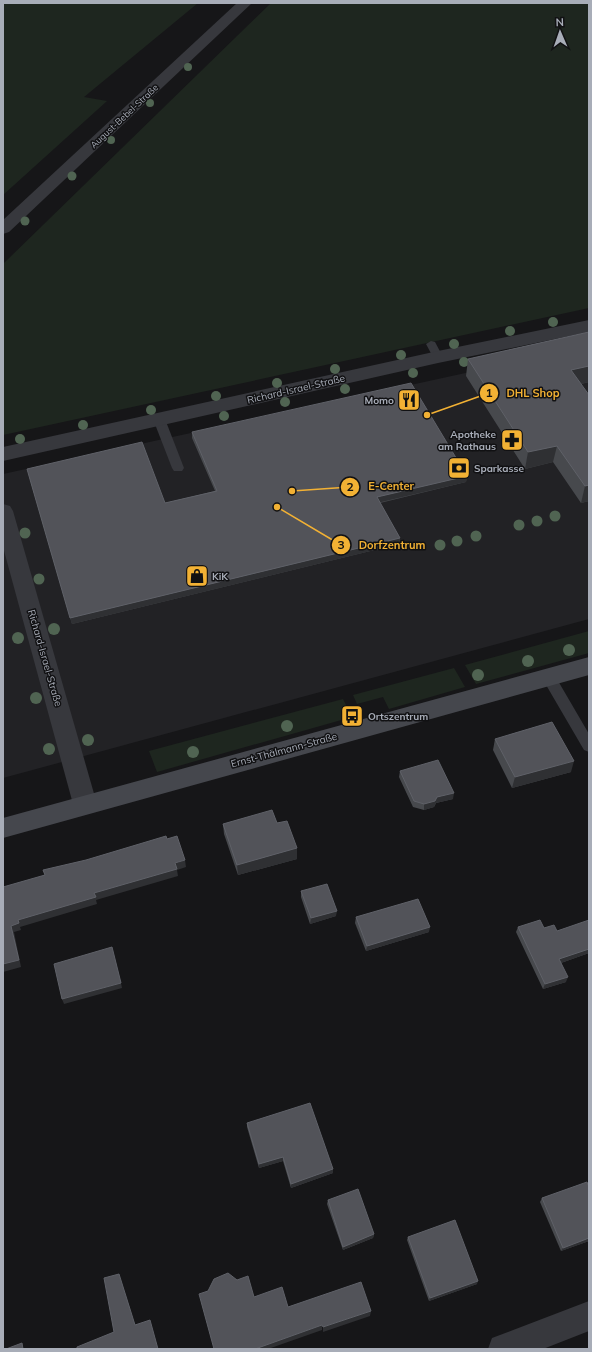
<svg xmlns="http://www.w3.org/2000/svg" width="592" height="1352" viewBox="0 0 592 1352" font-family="Mulish,sans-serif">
	<rect width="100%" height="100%" fill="#161618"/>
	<!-- built -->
	<polygon fill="#222225" points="589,346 589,619 3,778 3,474"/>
	<!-- green -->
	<g fill="#1e261f">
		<polygon points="3,3 198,3 84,97 107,101 3,195"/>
		<polygon points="271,3 589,3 589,308 3,435 3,264"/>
		<polygon points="589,631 589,653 476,684 465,665"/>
		<polygon points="454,668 465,687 389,709 383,697 357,704 353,695"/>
		<polygon points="343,699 352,717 157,772 149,751"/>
	</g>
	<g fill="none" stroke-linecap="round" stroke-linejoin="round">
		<!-- lane -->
		<g fill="#37383d" fill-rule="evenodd">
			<polygon points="431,341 435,342 443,357 442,359 438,360 434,359 426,344"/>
			<polygon points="159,415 163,416 165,419 184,468 182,471 174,471 172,468 153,419 155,416"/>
			<polygon points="549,673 554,674 589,734 589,752 584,750 542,678 544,674"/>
		</g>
		<!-- street -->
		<g fill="#37383d" fill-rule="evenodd">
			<polygon points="237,3 252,3 9,232 3,234 3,220"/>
			<polygon points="589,320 589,332 438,363 3,461 3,447 438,351"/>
			<polygon points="3,504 10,506 13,511 97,804 93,811 85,814 77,811 73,804 3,547"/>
			<polygon points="589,1301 589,1331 543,1349 488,1349 492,1338"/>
		</g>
		<!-- secondary -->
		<polygon fill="#45474d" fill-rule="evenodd" points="589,657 589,675 3,838 3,818"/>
	</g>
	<!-- trees -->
	<g fill="#506452">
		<circle cx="188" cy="67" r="4"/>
		<circle cx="150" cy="103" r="4"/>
		<circle cx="111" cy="140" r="4"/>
		<circle cx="72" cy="176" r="4.5"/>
		<circle cx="25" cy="221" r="4.5"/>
		<circle cx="553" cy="322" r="5"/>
		<circle cx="510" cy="331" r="5"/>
		<circle cx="454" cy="344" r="5"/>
		<circle cx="401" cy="355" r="5"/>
		<circle cx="464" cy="362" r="5"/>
		<circle cx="335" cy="369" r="5"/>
		<circle cx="413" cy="373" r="5"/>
		<circle cx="277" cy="383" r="5"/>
		<circle cx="345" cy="389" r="5"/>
		<circle cx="216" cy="396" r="5"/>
		<circle cx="285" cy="402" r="5"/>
		<circle cx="151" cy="410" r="5"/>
		<circle cx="224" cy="416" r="5"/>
		<circle cx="83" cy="425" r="5"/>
		<circle cx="20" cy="439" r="5"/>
		<circle cx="555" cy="516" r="5.5"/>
		<circle cx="537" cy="521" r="5.5"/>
		<circle cx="519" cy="525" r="5.5"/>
		<circle cx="25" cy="533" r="5.5"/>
		<circle cx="476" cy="536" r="5.5"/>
		<circle cx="457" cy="541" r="5.5"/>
		<circle cx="440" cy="545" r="5.5"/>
		<circle cx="39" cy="579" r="5.5"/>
		<circle cx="54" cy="629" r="6"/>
		<circle cx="18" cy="638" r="6"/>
		<circle cx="569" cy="650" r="6"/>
		<circle cx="528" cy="661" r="6"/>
		<circle cx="478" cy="675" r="6"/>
		<circle cx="36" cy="698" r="6"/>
		<circle cx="287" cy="726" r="6"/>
		<circle cx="88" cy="740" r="6"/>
		<circle cx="49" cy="749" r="6"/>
		<circle cx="193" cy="752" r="6"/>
	</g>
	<!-- wall -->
	<g fill="#47494d">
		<polygon points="589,332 589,382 581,384 589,501 581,503 553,462 525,469 466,376 468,359"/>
		<polygon points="192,432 467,476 466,482 380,503 400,538 399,544 72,624 27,469 165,503 215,491 192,438"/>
		<polygon points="495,739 571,772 512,788 493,750"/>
		<polygon points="400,771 453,799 436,803 434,807 424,810 413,807 399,777"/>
		<polygon points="277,823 297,859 238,875 224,834 223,824"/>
		<polygon points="301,891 336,916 310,924 301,897"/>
		<polygon points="356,917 429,932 366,951 355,923"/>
		<polygon points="518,927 544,928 557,931 589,953 561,963 566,982 543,989 516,932"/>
		<polygon points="247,1123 333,1169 333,1173 291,1188 283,1161 259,1168 247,1127"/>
		<polygon points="589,1187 589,1241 561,1251 540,1202 542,1198"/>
		<polygon points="328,1200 374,1234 373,1238 343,1250 327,1204"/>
		<polygon points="408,1237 477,1284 429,1301 407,1240"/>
	</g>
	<!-- shaded-wall -->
	<g fill="#2f3033">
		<polygon points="589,366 589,382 567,387 571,370"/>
		<polygon points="557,446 553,462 525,469 528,452"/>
		<polygon points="467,476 466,482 377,503 377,497"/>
		<polygon points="589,485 589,501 581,503 585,486"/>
		<polygon points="400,538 399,544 72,624 70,618"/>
		<polygon points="574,761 571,772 512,788 515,777"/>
		<polygon points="454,793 453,799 436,803 434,807 424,810 424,804 437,797"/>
		<polygon points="297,848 297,859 238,875 237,865"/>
		<polygon points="185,860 186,867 177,870 178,876 96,900 97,904 20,927 21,930 14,932 21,967 3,972 3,964 11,926 18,920 94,893"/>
		<polygon points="337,911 336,916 310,924 311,918"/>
		<polygon points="430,927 429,932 366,951 367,946"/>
		<polygon points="589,949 589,953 558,964 559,959"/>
		<polygon points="568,977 566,982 543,989 545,984"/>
		<polygon points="121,983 122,988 64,1004 62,999"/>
		<polygon points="283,1157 283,1161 259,1168 259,1164"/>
		<polygon points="333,1169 333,1173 291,1188 291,1184"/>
		<polygon points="374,1234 373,1238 343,1250 343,1247"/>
		<polygon points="589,1238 589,1241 561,1251 563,1248"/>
		<polygon points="478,1281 477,1284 429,1301 430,1298"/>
		<polygon points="371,1311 370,1316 323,1332 323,1327"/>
		<polygon points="322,1325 322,1330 268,1349 255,1349"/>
	</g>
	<!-- building -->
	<g fill="#525359" stroke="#5f6168">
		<polygon points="589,332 589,366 571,370 589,395 589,485 585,486 557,446 528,452 468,359"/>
		<polygon points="411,383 467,476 377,497 400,538 70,618 27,469 142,442 165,503 217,491 192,432"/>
		<polygon points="552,722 574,761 515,777 495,739"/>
		<polygon points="438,760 454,793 437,797 435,801 424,804 414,801 400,771"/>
		<polygon points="272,810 277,823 287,821 297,848 237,865 223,824"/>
		<polygon points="166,836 167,839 177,836 185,860 175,863 177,869 94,893 96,897 18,920 19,923 11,926 19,960 3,964 3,887 45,875 43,870 86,860"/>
		<polygon points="327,884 337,911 311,918 301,891"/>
		<polygon points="418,899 430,927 367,946 356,917"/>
		<polygon points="540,920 544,928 554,925 557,931 589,920 589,949 559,959 568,977 545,984 518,927"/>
		<polygon points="112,947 121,983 62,999 54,964"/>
		<polygon points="310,1103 333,1169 291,1184 283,1157 259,1164 247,1123"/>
		<polygon points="587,1182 589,1187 589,1238 563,1248 542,1198"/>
		<polygon points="358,1189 374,1234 343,1247 328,1200"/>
		<polygon points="455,1220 478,1281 430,1298 408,1237"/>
		<polygon points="228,1273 237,1280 248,1276 254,1297 282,1287 288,1307 361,1282 371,1311 323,1327 322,1325 255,1349 214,1349 199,1294 208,1291 214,1279"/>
		<polygon points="119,1274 135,1325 150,1320 158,1349 77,1349 77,1347 114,1332 104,1278"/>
		<polygon points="22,1343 23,1349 6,1349"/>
	</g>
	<!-- icons -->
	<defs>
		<g id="restaurant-square" transform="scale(1.15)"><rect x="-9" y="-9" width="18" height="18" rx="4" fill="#f2b134" stroke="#111113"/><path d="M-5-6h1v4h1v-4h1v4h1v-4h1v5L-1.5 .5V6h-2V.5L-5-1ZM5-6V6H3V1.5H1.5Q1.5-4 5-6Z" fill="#111"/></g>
		<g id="pharmacy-square" transform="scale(1.15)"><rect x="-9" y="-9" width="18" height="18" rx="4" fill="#f2b134" stroke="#111113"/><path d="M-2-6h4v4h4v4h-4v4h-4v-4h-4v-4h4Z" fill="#111"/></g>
		<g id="bank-square" transform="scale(1.15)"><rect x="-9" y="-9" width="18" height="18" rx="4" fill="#f2b134" stroke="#111113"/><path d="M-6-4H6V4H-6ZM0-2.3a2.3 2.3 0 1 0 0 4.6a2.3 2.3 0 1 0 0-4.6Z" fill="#111"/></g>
		<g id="shop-square" transform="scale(1.15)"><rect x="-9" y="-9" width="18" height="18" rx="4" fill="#f2b134" stroke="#111113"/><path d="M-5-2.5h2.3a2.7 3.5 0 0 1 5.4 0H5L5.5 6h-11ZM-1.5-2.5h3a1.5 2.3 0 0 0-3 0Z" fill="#111"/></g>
		<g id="bus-square" transform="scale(1.15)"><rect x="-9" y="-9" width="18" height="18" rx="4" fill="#f2b134" stroke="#111113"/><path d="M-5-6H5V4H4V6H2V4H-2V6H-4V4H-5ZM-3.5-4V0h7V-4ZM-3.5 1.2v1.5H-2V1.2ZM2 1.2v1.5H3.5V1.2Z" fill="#111"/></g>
	</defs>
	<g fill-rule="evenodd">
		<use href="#restaurant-square" x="409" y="400"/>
		<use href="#pharmacy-square" x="512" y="440"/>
		<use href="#bank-square" x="459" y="468"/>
		<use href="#shop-square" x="197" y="576"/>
		<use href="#bus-square" x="352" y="716"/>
	</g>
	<g text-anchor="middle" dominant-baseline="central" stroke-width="3" stroke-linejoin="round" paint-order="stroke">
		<!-- far-street labels -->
		<g font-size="9" fill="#a8adb8" stroke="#111113">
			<text transform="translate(124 116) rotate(-43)">August-Bebel-Straße</text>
		</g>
		<!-- street labels -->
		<g font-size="10" fill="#a8adb8" stroke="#111113">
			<text transform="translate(296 389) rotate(-13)">Richard-Israel-Straße</text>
			<text transform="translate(45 658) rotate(74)">Richard-Israel-Straße</text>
			<text transform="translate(284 750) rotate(-15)">Ernst-Thälmann-Straße</text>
		</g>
		<!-- poi labels -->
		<g font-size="10" font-weight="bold" fill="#a8adb8" stroke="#111113" text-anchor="start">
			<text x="394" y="400" text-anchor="end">Momo</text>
			<text x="496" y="434" text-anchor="end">Apotheke<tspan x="496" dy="12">am Rathaus</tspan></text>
			<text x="474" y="468">Sparkasse</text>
			<text x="212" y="576">KiK</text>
			<text x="368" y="716">Ortszentrum</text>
		</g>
	</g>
	<!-- callouts -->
	<path fill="none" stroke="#f2b134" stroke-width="1.5" d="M427 415L489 393M292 491L350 487M277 507L341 545"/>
	<g fill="#f2b134" stroke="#111113" stroke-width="1.5">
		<circle cx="427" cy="415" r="4"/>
		<circle cx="292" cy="491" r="4"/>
		<circle cx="277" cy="507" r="4"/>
		<circle cx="489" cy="393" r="10"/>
		<circle cx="350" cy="487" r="10"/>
		<circle cx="341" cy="545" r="10"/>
	</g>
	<g font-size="12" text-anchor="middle" font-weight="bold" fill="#111">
		<text x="489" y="397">1</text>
		<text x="350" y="491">2</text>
		<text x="341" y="549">3</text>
	</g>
	<g font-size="11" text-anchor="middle" font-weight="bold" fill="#f2b134" stroke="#111113" stroke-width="3" stroke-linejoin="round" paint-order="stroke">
		<text x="533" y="397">DHL Shop</text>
		<text x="391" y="490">E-Center</text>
		<text x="392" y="549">Dorfzentrum</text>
	</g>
	<!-- border -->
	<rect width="592" height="1352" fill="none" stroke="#a8adb8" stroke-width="8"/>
	<!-- north arrow -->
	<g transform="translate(560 32) rotate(358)" stroke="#111113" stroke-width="3" paint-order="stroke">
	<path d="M0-3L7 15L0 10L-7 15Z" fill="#a8adb8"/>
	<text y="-6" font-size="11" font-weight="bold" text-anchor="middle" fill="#a8adb8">N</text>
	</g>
</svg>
